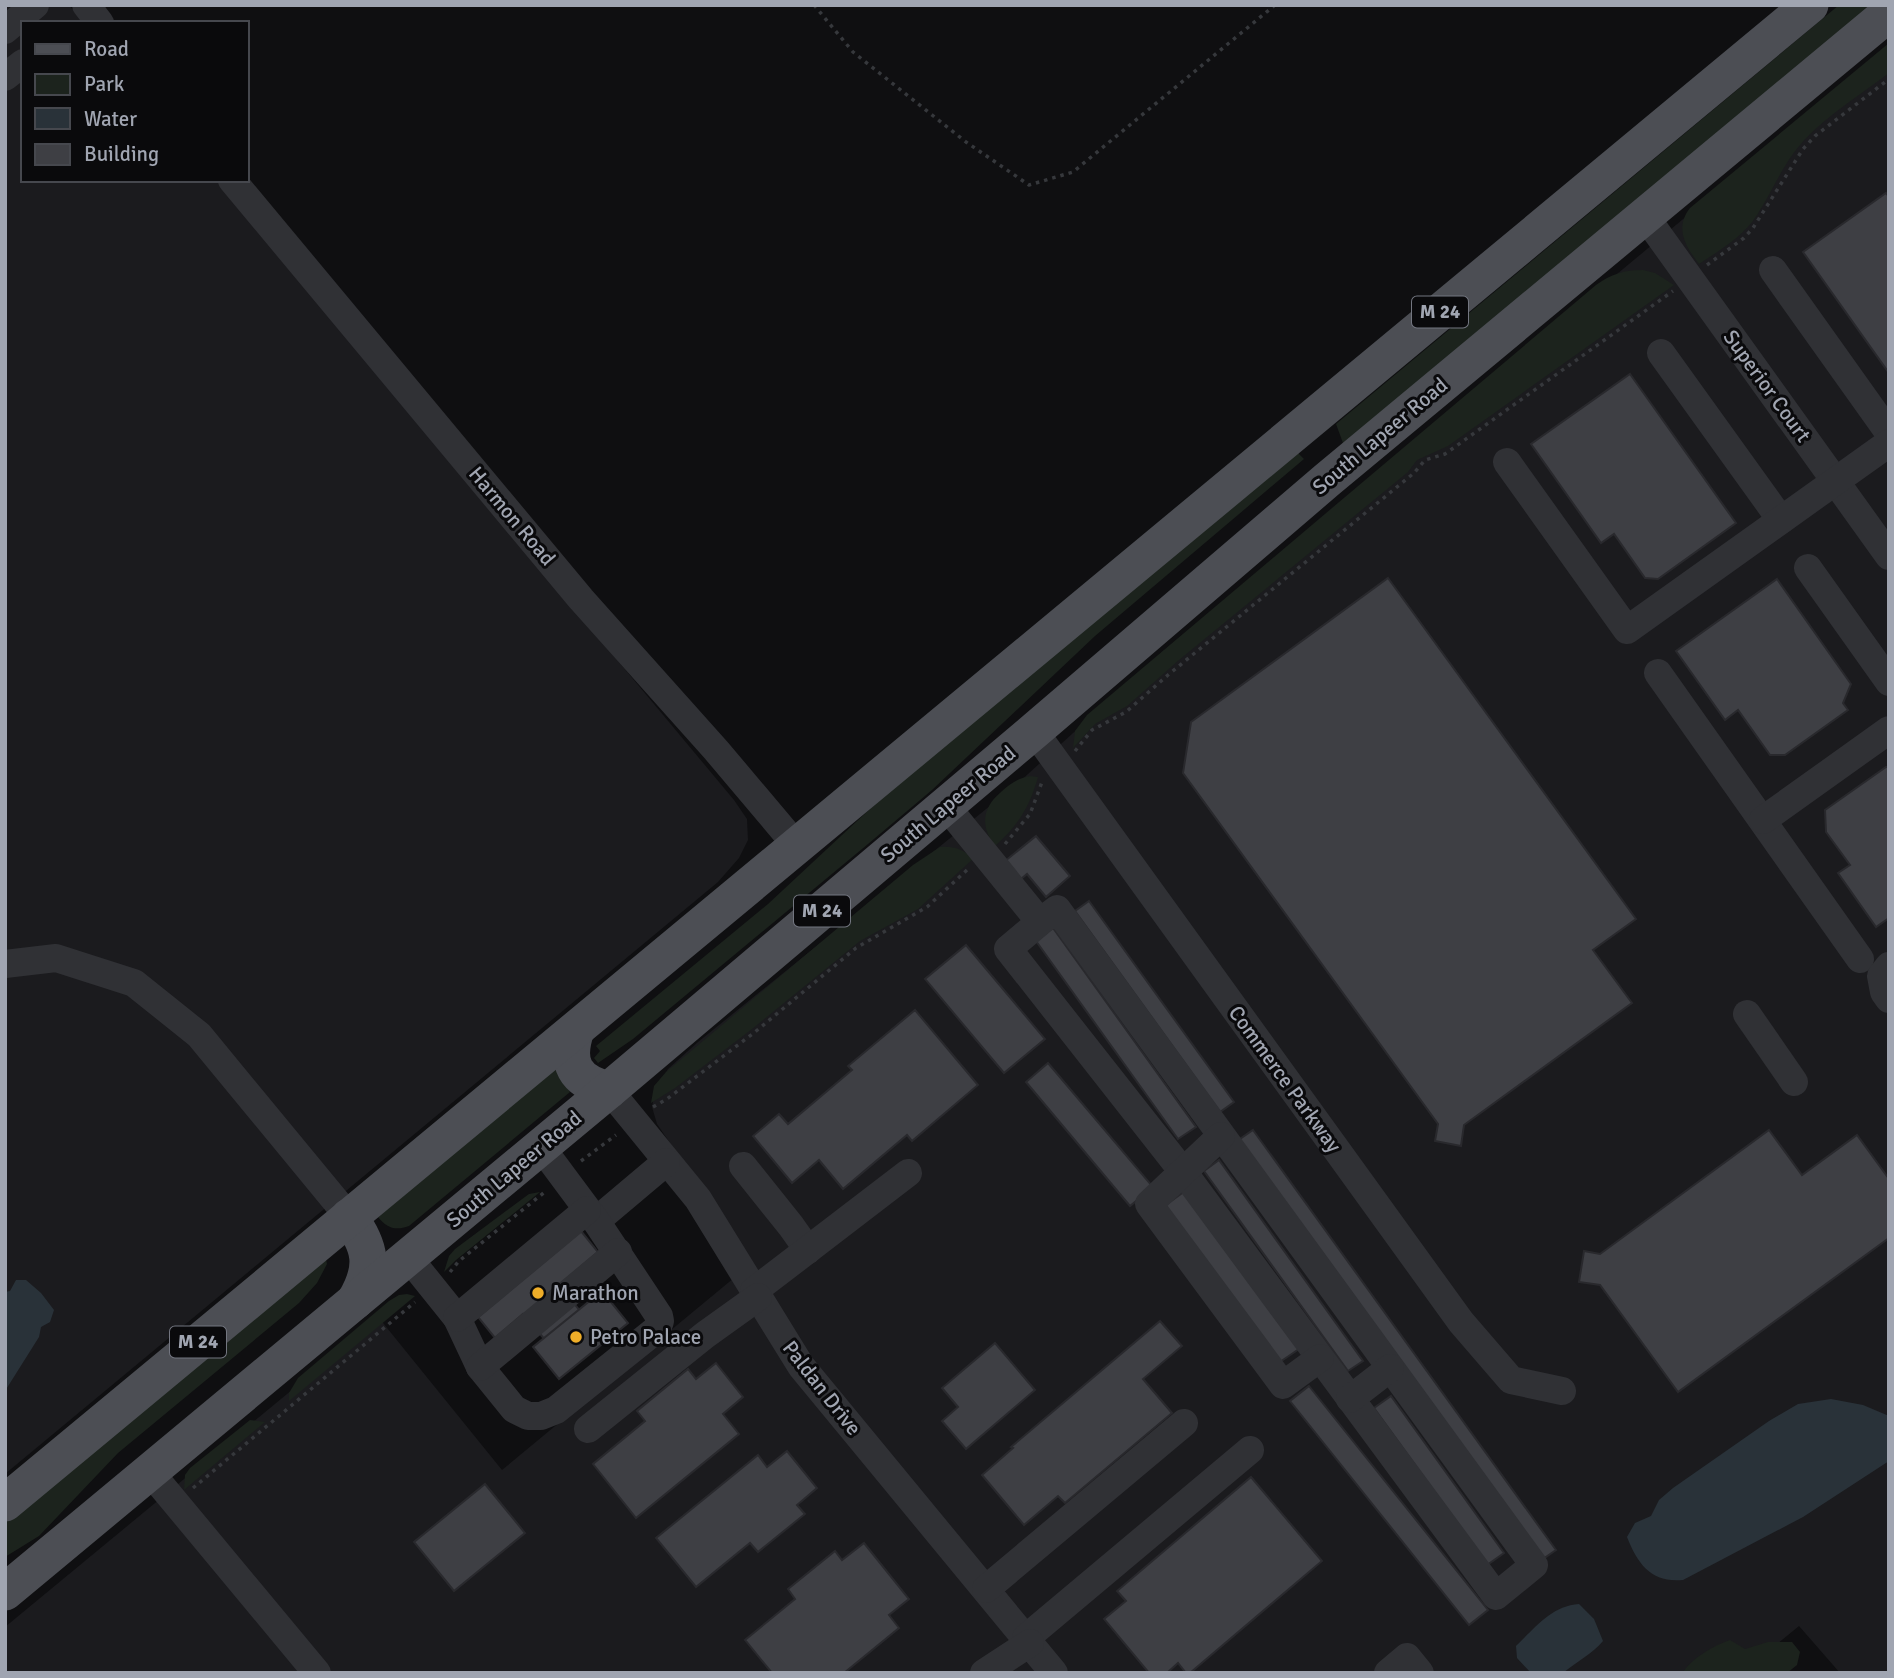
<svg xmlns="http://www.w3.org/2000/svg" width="1894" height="1678" viewBox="0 0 1894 1678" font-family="Signika,sans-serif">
	<rect width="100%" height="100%" fill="#0f0f11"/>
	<!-- built -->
	<g fill="#1b1b1e">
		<polygon points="5,5 69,5 84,23 23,23 23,180 217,180 734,800 747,819 748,840 739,858 718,882 5,1474"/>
		<polygon points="1889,48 1889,1673 1840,1673 1799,1626 1742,1673 5,1673 5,1627 379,1318 502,1470 752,1263 657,1124 652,1107 655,1091 668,1069 698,1042 1017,784 1162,652"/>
	</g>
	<!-- green -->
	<g fill="#1c231d">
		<polygon points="1839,5 1873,5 1346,443 1343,443 1336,424"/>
		<path d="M1889,43V73C1859,96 1824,117 1800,145C1782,166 1772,192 1757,215C1743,237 1720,250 1699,264C1686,247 1674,228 1690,208Z"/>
		<path d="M1643,270L1655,273L1674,285L1448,446L1417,460L1408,472L1179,660L1127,706L1095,724L1073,748L1075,731L1087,715L1596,285C1611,274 1624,270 1643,270Z"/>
		<polygon points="1298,453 1304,459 1095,636 932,790 868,844 633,1039 598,1063 594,1058 600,1051 596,1046 768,904 886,794"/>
		<path d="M1030,776L1038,777C1030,806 1018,826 995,846C980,826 982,808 1001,792C1010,784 1018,778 1030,776Z"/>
		<path d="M940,847C954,846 963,849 973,859L918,909L860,941L752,1029L675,1088L651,1103L654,1086L666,1072L913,865Z"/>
		<path d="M554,1068H557L570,1092L409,1226C395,1231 387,1228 378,1217Z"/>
		<polygon points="540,1192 456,1260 444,1272 449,1256 455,1249 529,1194"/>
		<polygon points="326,1259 327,1264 317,1283 299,1303 118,1453 39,1536 5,1557 5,1522"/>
		<polygon points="407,1294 415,1296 289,1401 289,1393 298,1378 389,1301 399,1295"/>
		<polygon points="250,1420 265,1422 184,1490 185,1475 190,1468"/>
		<path d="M1730,1640L1745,1649L1768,1642H1792L1800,1652L1797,1665L1787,1673H1682C1694,1657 1711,1647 1730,1640Z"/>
	</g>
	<!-- water -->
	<g fill="#293239">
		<polygon points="16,1280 26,1280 41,1293 54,1310 50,1322 41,1327 39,1337 5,1391 5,1292 10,1291"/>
		<path d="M1831,1399L1863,1405L1889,1416V1461L1803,1517L1683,1580C1652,1583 1638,1565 1627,1537L1635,1523L1651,1516L1659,1500L1673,1488L1769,1421L1798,1404Z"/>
		<path d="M1579,1604L1594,1619L1603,1641C1592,1654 1576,1662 1563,1673H1531L1517,1658L1516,1646C1535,1628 1551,1606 1579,1604Z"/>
	</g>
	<!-- building -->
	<g fill="#3e3f44" stroke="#29292d" stroke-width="2">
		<polygon points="1886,193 1889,197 1889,373 1803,252"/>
		<polygon points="1630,374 1736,523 1658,579 1645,578 1614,534 1601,543 1531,444"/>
		<polygon points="1388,578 1636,919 1593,950 1632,1003 1464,1125 1461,1146 1435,1141 1438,1124 1183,773 1191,722"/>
		<polygon points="1777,579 1851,684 1843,703 1848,710 1785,755 1770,755 1738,710 1725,720 1676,651"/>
		<polygon points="1886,767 1889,767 1889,918 1876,927 1838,873 1850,865 1826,832 1825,810"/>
		<polygon points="1036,836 1070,876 1046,897 1027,874 1021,879 1005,861"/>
		<polygon points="1089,901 1234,1102 1220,1112 1075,911"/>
		<polygon points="1053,928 1196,1127 1178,1139 1036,941"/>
		<polygon points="966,945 1045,1039 1004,1073 925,979"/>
		<polygon points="915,1010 978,1085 912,1141 907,1135 843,1189 819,1160 792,1183 753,1136 779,1114 788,1124 852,1070 848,1066"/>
		<polygon points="1048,1063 1153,1187 1130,1206 1026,1082"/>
		<polygon points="1253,1130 1556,1550 1540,1561 1237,1141"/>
		<polygon points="1769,1130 1802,1175 1857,1135 1889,1179 1889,1238 1678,1392 1600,1285 1579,1282 1584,1251 1600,1254"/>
		<polygon points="1219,1160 1363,1361 1348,1371 1204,1171"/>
		<polygon points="1185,1191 1299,1349 1277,1364 1163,1207"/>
		<polygon points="581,1231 598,1252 559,1285 581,1312 546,1341 523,1314 495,1338 478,1317"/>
		<polygon points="602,1291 628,1323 559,1379 533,1347"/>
		<polygon points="1160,1321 1182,1346 1143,1379 1172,1413 1065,1503 1058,1496 1024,1525 982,1475 1013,1448 1011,1447"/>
		<polygon points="995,1343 1035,1390 966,1449 942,1421 958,1407 942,1388"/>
		<polygon points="716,1363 743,1397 723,1414 739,1434 636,1518 593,1464 645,1421 637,1411 688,1369 696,1379"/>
		<polygon points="1309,1386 1488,1610 1469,1625 1290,1401"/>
		<polygon points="1391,1396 1504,1553 1487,1565 1374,1408"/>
		<polygon points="787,1451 817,1488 797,1505 805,1514 758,1552 750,1543 696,1587 656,1538 758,1455 767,1467"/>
		<polygon points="1251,1477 1322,1561 1190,1673 1186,1673 1178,1663 1167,1673 1149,1673 1104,1619 1126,1601 1117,1591"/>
		<polygon points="485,1484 525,1533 454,1591 414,1542"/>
		<polygon points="864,1543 909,1599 889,1615 899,1628 844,1673 772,1673 745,1640 795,1599 788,1589 835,1551 842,1560"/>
	</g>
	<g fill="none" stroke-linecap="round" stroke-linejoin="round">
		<!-- path -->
		<g stroke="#36383c" stroke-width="3.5" stroke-dasharray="3.5 5" stroke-linecap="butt">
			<polyline points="814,5 853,52 966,142 1029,185 1073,172 1275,5"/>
			<polyline points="1707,265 1744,238 1753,228 1803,149 1815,136 1889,79"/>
			<polyline points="1075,751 1092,730 1126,712 1168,675 1414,473 1425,460 1445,454 1673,291"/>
			<polyline points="1005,844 1030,814 1042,782"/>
			<polyline points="653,1107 667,1099 755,1032 856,948 927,907 967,870"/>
			<polyline points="581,1161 616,1135"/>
			<polyline points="450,1272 459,1261 546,1191"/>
			<polyline points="193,1488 415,1302"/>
		</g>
		<!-- minor -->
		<g stroke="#303135" stroke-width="28">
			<polyline points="86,5 100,23"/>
			<polyline points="5,30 35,5"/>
			<polyline points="5,77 23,63"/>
			<polyline points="232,180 581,599 716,750 797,846"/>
			<polyline points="1645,216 1889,556"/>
			<polyline points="1773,270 1889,433"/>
			<polyline points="1661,353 1781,520"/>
			<polyline points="1507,462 1627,630 1889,443"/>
			<polyline points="1808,568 1889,682"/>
			<polyline points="1658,673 1860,959"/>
			<polyline points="1034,731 1461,1322 1511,1380 1562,1391"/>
			<polyline points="946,806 1040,922 1008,949 1184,1173 1496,1596 1534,1565 1057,909 1040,922"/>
			<polyline points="1763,820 1889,730"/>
			<polyline points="5,964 56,958 134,983 199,1035 349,1217"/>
			<polyline points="1889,966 1881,976 1884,992 1889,999"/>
			<polyline points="1747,1014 1794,1082"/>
			<polyline points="609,1090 698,1199 801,1366 1054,1673"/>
			<polyline points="1221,1136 1149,1204 1283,1385 1320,1358"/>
			<polyline points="743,1166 791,1226 808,1250"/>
			<polyline points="596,1221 666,1162"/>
			<polyline points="408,1257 457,1318 480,1367 514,1409 528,1416 541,1416 556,1410 657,1329 660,1321 659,1316 596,1221 541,1147"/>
			<polyline points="754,1291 908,1173"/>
			<polyline points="457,1318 587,1210"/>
			<polyline points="480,1367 618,1252"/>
			<polyline points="1350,1399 1390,1368"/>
			<polyline points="588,1429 705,1335 758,1297"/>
			<polyline points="150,1472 317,1673"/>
			<polyline points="986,1589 1184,1423"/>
			<polyline points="1026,1638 1250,1450"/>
			<polyline points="984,1673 1030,1643"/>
			<polyline points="1388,1673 1407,1657 1420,1673"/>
		</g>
		<!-- major -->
		<g stroke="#4c4e54" stroke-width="37">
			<path d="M576,1030C565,1063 574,1081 609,1090"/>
			<path d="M349,1217C371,1247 375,1267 355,1301"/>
			<polyline points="5,1503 1810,5"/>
			<polyline points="5,1592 609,1090 1034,731 1327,480 1889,13"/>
		</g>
	</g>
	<!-- markers -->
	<g fill="#efae29" stroke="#0a0a0c" stroke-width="2.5">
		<circle cx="538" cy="1293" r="7"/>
		<circle cx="576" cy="1337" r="7"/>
	</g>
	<g text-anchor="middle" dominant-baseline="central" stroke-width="6" stroke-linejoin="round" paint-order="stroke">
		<!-- shield labels -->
		<g fill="#0a0a0c" stroke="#737680" stroke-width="2">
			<rect x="1412" y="296.5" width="56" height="31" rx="5"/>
			<rect x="794" y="895.5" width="56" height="31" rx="5"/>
			<rect x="170" y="1326.5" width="56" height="31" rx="5"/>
		</g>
		<g font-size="19" font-weight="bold" fill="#a0a5b1">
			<text x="1440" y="312">M 24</text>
			<text x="822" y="911">M 24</text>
			<text x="198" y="1342">M 24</text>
		</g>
		<!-- street labels -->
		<g font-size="21" fill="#a0a5b1" stroke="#0a0a0c">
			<text transform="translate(1767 386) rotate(54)">Superior Court</text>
			<text transform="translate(1380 436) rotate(-40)">South Lapeer Road</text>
			<text transform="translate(512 516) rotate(50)">Harmon Road</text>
			<text transform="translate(948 804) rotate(-40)">South Lapeer Road</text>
			<text transform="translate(1285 1079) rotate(54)">Commerce Parkway</text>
			<text transform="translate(514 1169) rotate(-40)">South Lapeer Road</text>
			<text transform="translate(822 1388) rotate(52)">Paldan Drive</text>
		</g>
		<!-- poi labels -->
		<g font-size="21" fill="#a0a5b1" stroke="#0a0a0c" text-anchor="start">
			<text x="552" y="1293">Marathon</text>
			<text x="590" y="1337">Petro Palace</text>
		</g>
	</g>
	<!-- border -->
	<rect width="1894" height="1678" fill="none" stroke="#a0a5b1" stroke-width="14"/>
	<!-- legend -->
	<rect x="21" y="21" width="228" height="161" fill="#0a0a0c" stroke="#46484e" stroke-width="2"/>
	<rect x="35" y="44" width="35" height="10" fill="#4c4e54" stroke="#46484e" stroke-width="2"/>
	<text x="84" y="56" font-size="21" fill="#a0a5b1">Road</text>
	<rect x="35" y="74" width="35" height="21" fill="#1c231d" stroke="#46484e" stroke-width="2"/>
	<text x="84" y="91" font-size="21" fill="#a0a5b1">Park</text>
	<rect x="35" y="108" width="35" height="21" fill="#293239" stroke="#46484e" stroke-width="2"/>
	<text x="84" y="126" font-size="21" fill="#a0a5b1">Water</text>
	<rect x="35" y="144" width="35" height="21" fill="#3e3f44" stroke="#46484e" stroke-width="2"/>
	<text x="84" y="161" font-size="21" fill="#a0a5b1">Building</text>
</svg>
